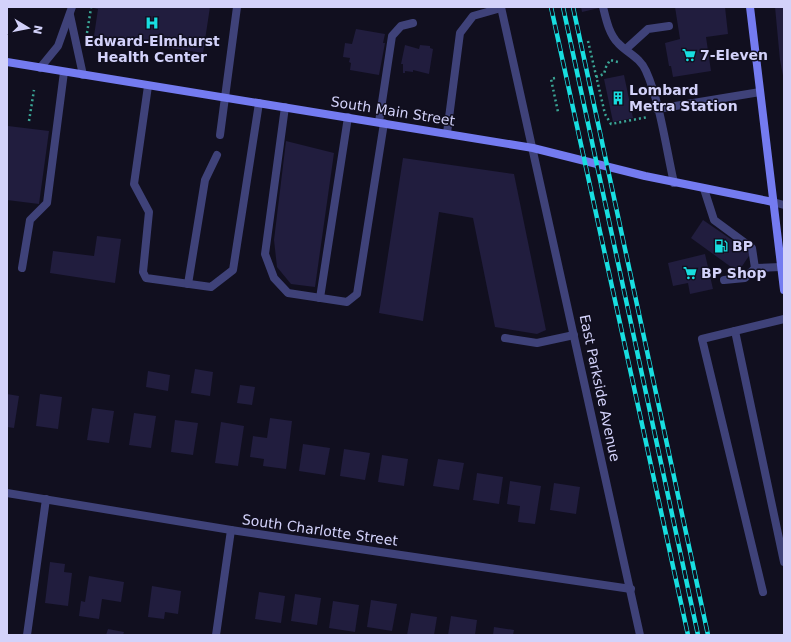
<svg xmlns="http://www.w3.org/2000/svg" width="791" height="642" viewBox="0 0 791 642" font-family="'DejaVu Sans',sans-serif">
	<rect width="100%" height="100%" fill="#110f1f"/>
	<!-- building -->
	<g fill="#211d3e">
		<polygon points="89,7 210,7 203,53 94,36 98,9"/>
		<polygon points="581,7 599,7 599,8 582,12"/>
		<polygon points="675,7 725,7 728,34 706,37 711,71 673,77 671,66 669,66 665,43 680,39"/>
		<polygon points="775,7 784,7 784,81 780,60"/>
		<polygon points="356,29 385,34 383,43 385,43 379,75 350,70 351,63 349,62 350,58 343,57 345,43 352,44"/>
		<polygon points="405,45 419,49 420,45 430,46 430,48 433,49 429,74 413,70 413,72 405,71 405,73 403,73 403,64 401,64"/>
		<polygon points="624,75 633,118 613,122 604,79"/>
		<polygon points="8,126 49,131 39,204 7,200"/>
		<polygon points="286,141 334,153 315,287 291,284 277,267 274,240"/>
		<polygon points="403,158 514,174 546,330 537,334 495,327 473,218 439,212 423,321 379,313"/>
		<polygon points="703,220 751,253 738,272 691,238"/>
		<polygon points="97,236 121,239 115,283 50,273 53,251 94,256"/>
		<polygon points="705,254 713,289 690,294 688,283 673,286 668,263"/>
		<polygon points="195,369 213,372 210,396 191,393"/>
		<polygon points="148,371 170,375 168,391 146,387"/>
		<polygon points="240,385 255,387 252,405 237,403"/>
		<polygon points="7,394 19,396 14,428 7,427"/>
		<polygon points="40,394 62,397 58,429 36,426"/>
		<polygon points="92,408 114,411 109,443 87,440"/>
		<polygon points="134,413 156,416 151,448 129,445"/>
		<polygon points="270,418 292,421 286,469 263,466 264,459 250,457 253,436 267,438"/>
		<polygon points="175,420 198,423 193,455 171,452"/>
		<polygon points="221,422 244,426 238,466 215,463"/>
		<polygon points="303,444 330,448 325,475 299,471"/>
		<polygon points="344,449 370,453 365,480 340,476"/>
		<polygon points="382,455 408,459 404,486 378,482"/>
		<polygon points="438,459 464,463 459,490 433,486"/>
		<polygon points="477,473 503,477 499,504 473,500"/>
		<polygon points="510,481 541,486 535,524 518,522 520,506 507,504"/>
		<polygon points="554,483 580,487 576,514 550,510"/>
		<polygon points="50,562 65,564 64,572 72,573 68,606 45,603"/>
		<polygon points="89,576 124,582 121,602 102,599 99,619 79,616 81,601 85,602"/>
		<polygon points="152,586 181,591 178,614 165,612 164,619 148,617"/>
		<polygon points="259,592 285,596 281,623 255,619"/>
		<polygon points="295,594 321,598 317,625 291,621"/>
		<polygon points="371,600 397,604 392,631 367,627"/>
		<polygon points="333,601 359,605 355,632 329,628"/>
		<polygon points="411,613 437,617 434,635 407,635"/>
		<polygon points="451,616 477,620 475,635 448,635"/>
		<polygon points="494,627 514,630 513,635 493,635"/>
		<polygon points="108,629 124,632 123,635 106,635"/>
	</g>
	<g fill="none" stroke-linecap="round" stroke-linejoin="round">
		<!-- path -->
		<g stroke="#3ba696" stroke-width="2.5" stroke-dasharray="2 3" stroke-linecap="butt">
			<polyline points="87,33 91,8"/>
			<polyline points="588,41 605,114 611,124 648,117"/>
			<polyline points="596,77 604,74 606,67 610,60 618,62"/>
			<polyline points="555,78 551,79 558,112"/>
			<polyline points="29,121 34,90"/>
		</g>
		<!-- service -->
		<g stroke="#3f4279" stroke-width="8">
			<polyline points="70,15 83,75"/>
			<polyline points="626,49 648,29 669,26"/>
			<polyline points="40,68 58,46 72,7"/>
			<polyline points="148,86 134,184 149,212 143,272 146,278 211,287 233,270 259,103"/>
			<polyline points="285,107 265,254 274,278 288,293 347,302 357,294 384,123"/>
			<polyline points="657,109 760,92"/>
			<polyline points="379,122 392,36 401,26 413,23"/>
			<polyline points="447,133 460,33 473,16 501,8"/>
			<polyline points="220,135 237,7"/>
			<polyline points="704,189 714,220 752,248 755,268 781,267"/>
			<polyline points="22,268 30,220 47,203 64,72"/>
			<polyline points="724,280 745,278 755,268"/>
			<polyline points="188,284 205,180 217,155"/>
			<polyline points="320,298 348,117"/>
			<polyline points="735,331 784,562"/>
			<polyline points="505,338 537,343 574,335"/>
			<polyline points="763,592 702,339 784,319"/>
			<polyline points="27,635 46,499"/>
		</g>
		<!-- minor -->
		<g stroke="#3f4279" stroke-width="8">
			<polyline points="501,7 640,635"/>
			<path d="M603,7C606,19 609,34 618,43C627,53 640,57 646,71C660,102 666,148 674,183"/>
			<polyline points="7,493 231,530 631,589"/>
			<polyline points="216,635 231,530"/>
		</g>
		<!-- tertiary -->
		<polyline stroke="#3f4279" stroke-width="8" points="773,202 784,205"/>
		<!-- secondary -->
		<g stroke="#747bf0" stroke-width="8">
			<polyline points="750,7 784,290"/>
			<polyline points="7,62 533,148 645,176 773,202"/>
		</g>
		<!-- rail casing -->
		<g stroke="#18dee0" stroke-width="4.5">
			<g id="rail">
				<polyline points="551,7 688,635"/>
				<polyline points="563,7 698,635"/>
				<polyline points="573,7 708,635"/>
			</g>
		</g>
		<!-- rail -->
		<use href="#rail" stroke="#110f1f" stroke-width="3" stroke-dasharray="9" stroke-linecap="butt"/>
	</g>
	<!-- icons -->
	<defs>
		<g id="hospital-bare" transform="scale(1.08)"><path d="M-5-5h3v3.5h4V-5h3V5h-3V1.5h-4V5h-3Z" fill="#18dee0" stroke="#110f1f" stroke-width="2.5" paint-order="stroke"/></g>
		<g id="supermarket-bare" transform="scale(1.08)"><path d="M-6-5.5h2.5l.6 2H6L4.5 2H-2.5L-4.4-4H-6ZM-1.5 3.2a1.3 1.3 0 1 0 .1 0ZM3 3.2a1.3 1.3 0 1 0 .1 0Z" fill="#18dee0" stroke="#110f1f" stroke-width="2.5" paint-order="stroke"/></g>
		<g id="building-bare" transform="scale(1.08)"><path d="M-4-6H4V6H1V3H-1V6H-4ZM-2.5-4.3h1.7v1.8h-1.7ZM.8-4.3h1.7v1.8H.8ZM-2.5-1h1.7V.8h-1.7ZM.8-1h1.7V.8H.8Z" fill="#18dee0" stroke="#110f1f" stroke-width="2.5" paint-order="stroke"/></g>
		<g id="fuel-bare" transform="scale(1.08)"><path d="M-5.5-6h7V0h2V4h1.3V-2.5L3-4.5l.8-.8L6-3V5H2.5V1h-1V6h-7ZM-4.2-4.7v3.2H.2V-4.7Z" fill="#18dee0" stroke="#110f1f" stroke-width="2.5" paint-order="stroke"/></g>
	</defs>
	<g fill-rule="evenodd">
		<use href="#hospital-bare" x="152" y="23"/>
		<use href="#supermarket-bare" x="689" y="55"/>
		<use href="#building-bare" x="618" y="98"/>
		<use href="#fuel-bare" x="721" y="246"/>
		<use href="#supermarket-bare" x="690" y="273"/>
	</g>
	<g text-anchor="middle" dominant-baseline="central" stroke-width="3" stroke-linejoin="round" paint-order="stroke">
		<!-- poi labels -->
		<g font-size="14" font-weight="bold" fill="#d3d2fa" stroke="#110f1f" text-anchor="start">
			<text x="152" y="41" text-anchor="middle">Edward-Elmhurst<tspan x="152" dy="16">Health Center</tspan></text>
			<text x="700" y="55">7-Eleven</text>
			<text x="629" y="90">Lombard<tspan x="629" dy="16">Metra Station</tspan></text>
			<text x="732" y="246">BP</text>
			<text x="701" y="273">BP Shop</text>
		</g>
		<!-- street labels -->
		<g font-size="14" fill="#d3d2fa" stroke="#110f1f">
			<text transform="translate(393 111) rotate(9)">South Main Street</text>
			<text transform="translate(600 388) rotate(78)">East Parkside Avenue</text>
			<text transform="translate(320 530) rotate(8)">South Charlotte Street</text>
		</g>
	</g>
	<!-- border -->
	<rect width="791" height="642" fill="none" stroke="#d3d2fa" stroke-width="16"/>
	<!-- north arrow -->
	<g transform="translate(28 28) rotate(100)" stroke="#110f1f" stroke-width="3" paint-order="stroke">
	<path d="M0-3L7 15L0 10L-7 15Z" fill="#d3d2fa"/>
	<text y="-6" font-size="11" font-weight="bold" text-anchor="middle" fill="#d3d2fa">N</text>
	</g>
</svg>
